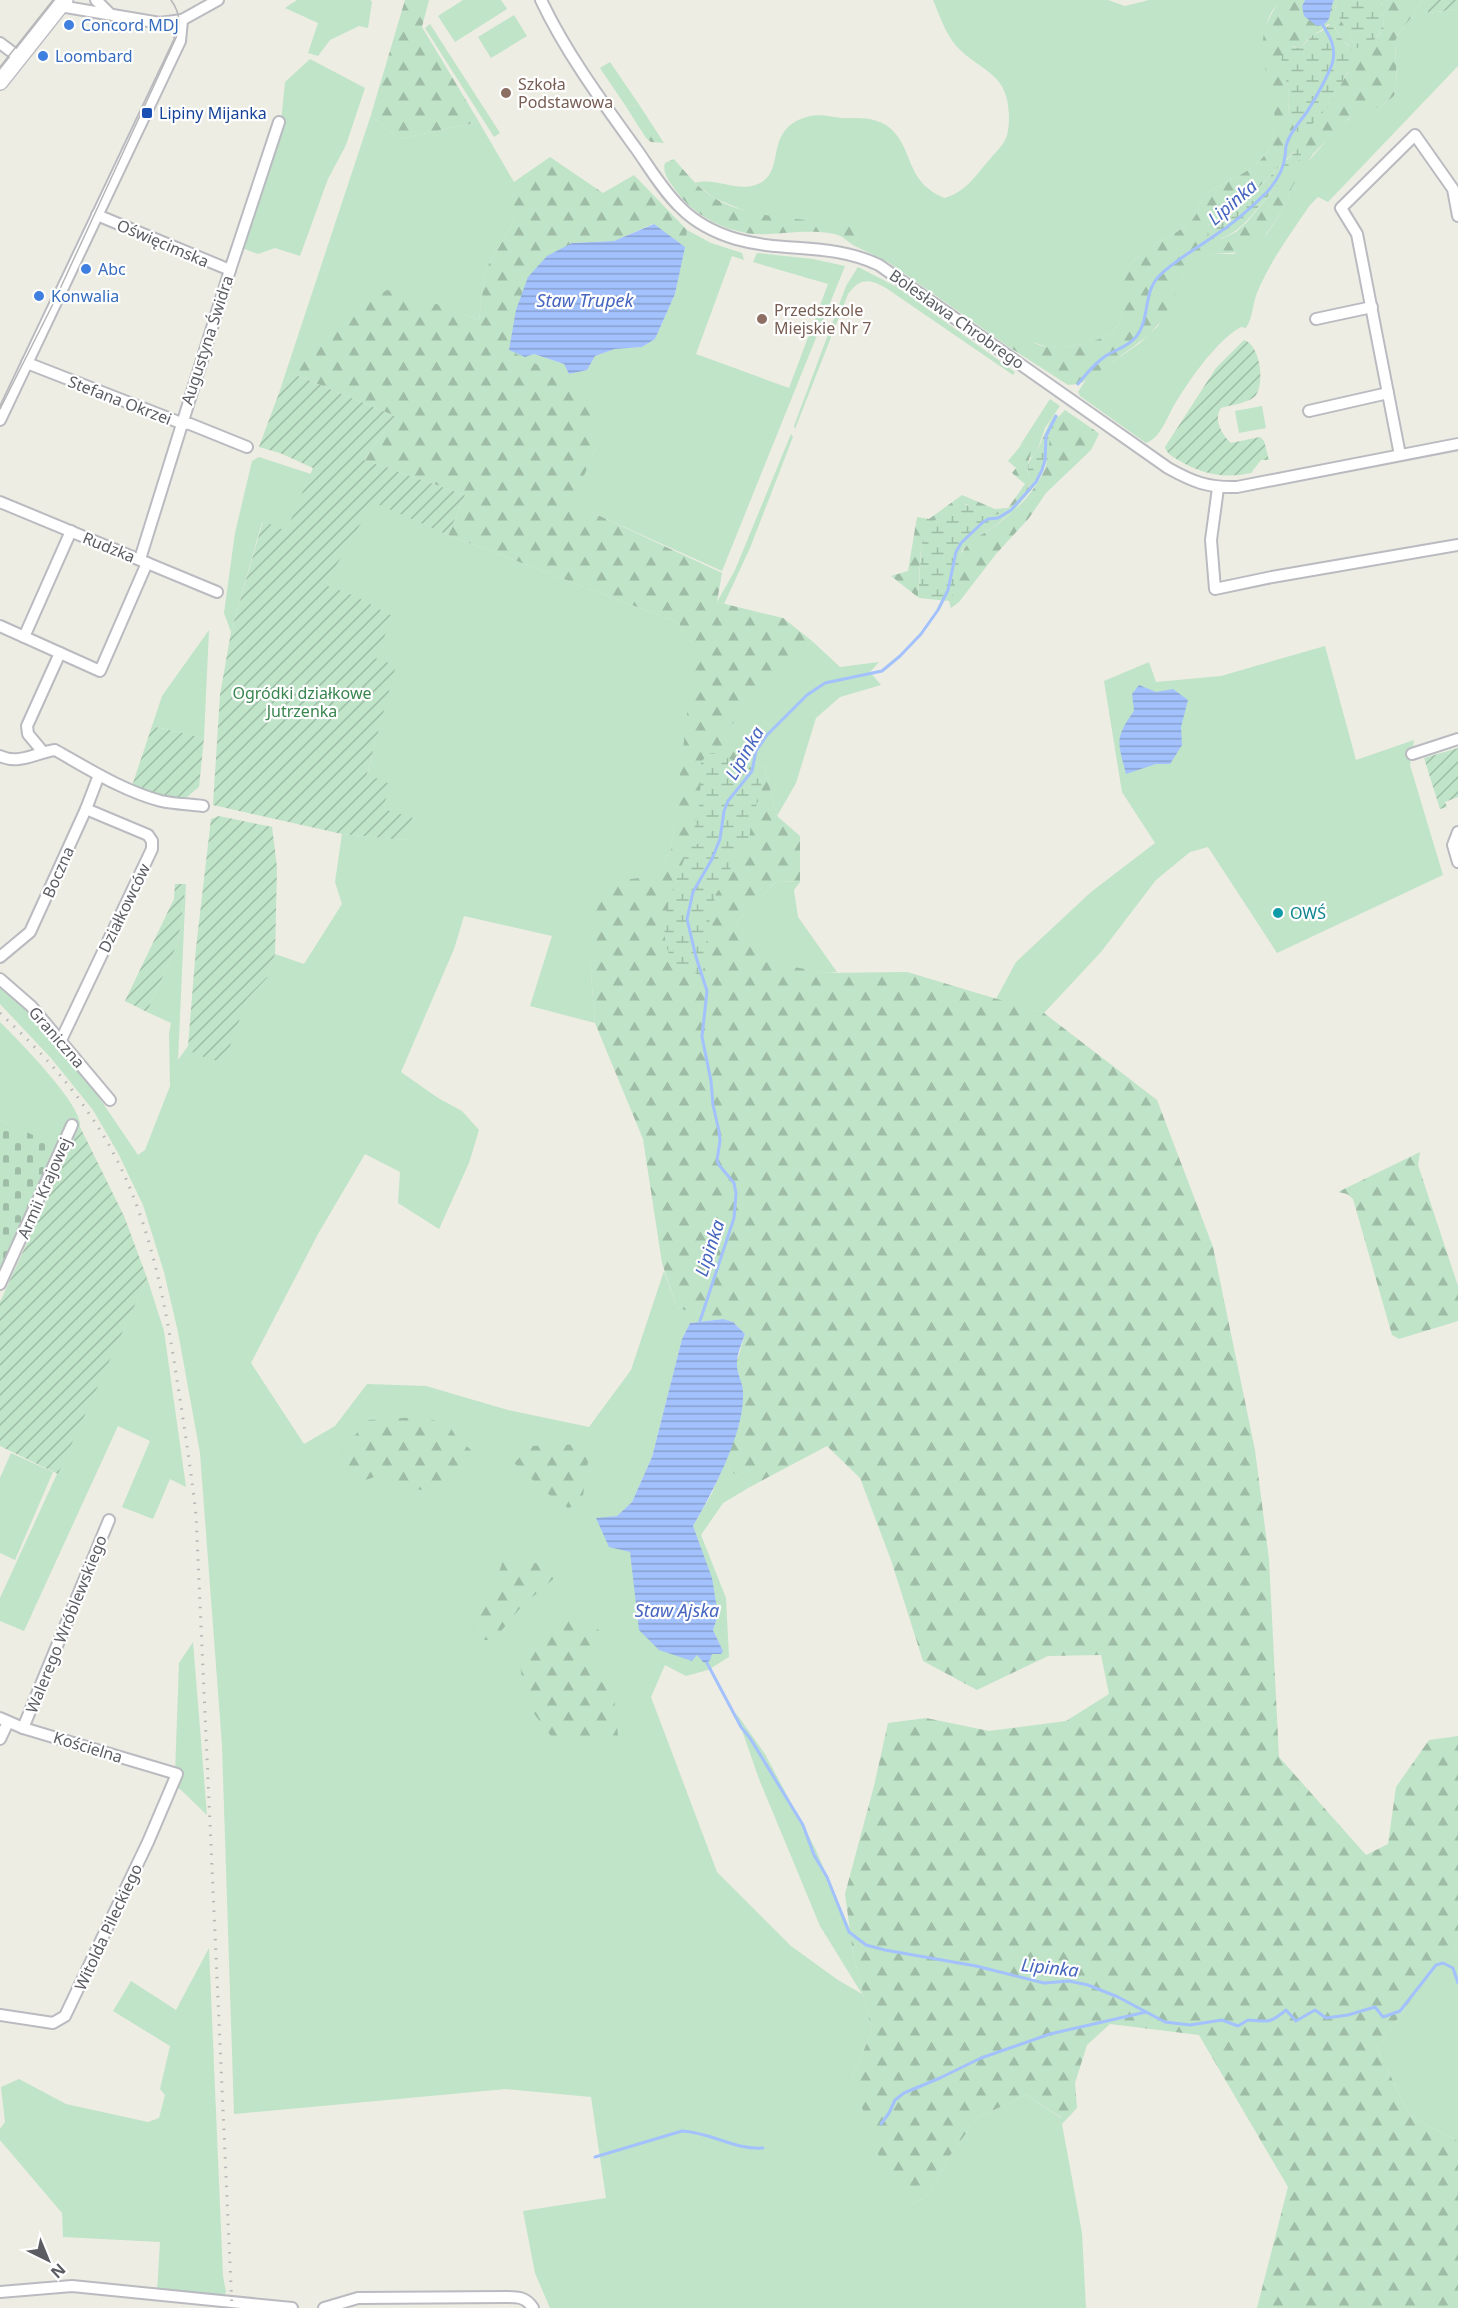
<svg xmlns="http://www.w3.org/2000/svg" width="1458" height="2308" viewBox="0 0 1458 2308" font-family="'Noto Sans',sans-serif">
	<defs>
		<pattern id="forest-firs" width="22" height="20" patternUnits="userSpaceOnUse" patternTransform="scale(1.5)"><rect width="22" height="20" fill="#bfe4c8"/><path d="M5 1l3.5 6h-7zM16 11l3.5 6h-7z" fill="#9ebca6"/></pattern>
		<pattern id="wetland-marsh" width="20" height="14" patternUnits="userSpaceOnUse" patternTransform="scale(1.5)"><rect width="20" height="14" fill="#bfe4c8"/><path d="M1 5h8M5 5V1M11 12h8M15 12V8" fill="none" stroke="#9ebca6"/></pattern>
		<pattern id="cemetery-stones" width="16" height="16" patternUnits="userSpaceOnUse" patternTransform="scale(1.5)"><rect width="16" height="16" fill="#bfe4c8"/><path d="M2 7V4a2 2 0 0 1 4 0v3zM10 15v-3a2 2 0 0 1 4 0v3z" fill="#9ebca6"/></pattern>
		<pattern id="garden-furrows" width="10" height="10" patternUnits="userSpaceOnUse" patternTransform="scale(1.5)"><rect width="10" height="10" fill="#bfe4c8"/><path d="M-1 1l2-2M0 10L10 0M9 11l2-2" fill="none" stroke="#9ebca6"/></pattern>
		<pattern id="water-rules" width="6" height="5" patternUnits="userSpaceOnUse" patternTransform="scale(1.5)"><rect width="6" height="5" fill="#a3c1fc"/><path d="M0 2.5h6" fill="none" stroke="#88a0d0"/></pattern>
	</defs>
	<rect width="100%" height="100%" fill="#edede3"/>
	<!-- green -->
	<g fill="#bfe4c8">
		<polygon points="297,0 370,0 372,2 368,28 359,26 330,40 318,56 308,53 318,23 285,8"/>
		<polygon points="463,0 501,0 507,9 455,42 438,16"/>
		<path d="M933,0H1108L1125,6L1149,0H1280C1276,6 1270,13 1268,20C1266,23 1267,29 1266,33C1266,41 1264,49 1265,56C1268,83 1280,110 1273,137C1266,169 1232,177 1209,192C1198,199 1200,214 1190,222C1172,238 1148,245 1131,264C1107,291 1136,315 1110,334C1094,344 1066,348 1048,347C1043,346 1040,344 1035,343C1026,340 1017,344 1009,347L888,262L853,245L859,236L745,211L714,198L695,183C716,177 737,193 758,184C788,172 761,128 810,116C820,114 831,117 842,118C857,118 873,117 886,125C915,145 903,182 945,198C967,191 975,176 990,159C1005,142 1009,140 1009,115C1008,69 977,72 953,42C944,29 939,14 933,0Z"/>
		<path d="M1423,0H1428V13L1458,9V66L1328,202L1318,197L1310,205C1291,233 1270,261 1257,293C1252,305 1253,318 1246,328L1241,327C1217,340 1190,379 1176,402C1167,416 1162,437 1146,443L1080,396L1078,392L1085,381L1140,343L1158,326L1183,275L1194,262L1211,254H1234L1266,235L1283,209L1292,187L1306,164L1339,126L1355,115L1381,106L1394,96L1397,87L1395,42L1398,34L1414,14Z"/>
		<polygon points="514,15 527,36 491,58 478,37"/>
		<polygon points="430,24 500,133 494,137 425,28"/>
		<polygon points="310,59 365,88 346,145 328,179 300,256 275,248 258,254 242,248 281,122 285,82"/>
		<polygon points="610,62 640,106 625,105 600,68"/>
		<polygon points="371,115 399,139 479,122 514,182 514,220 485,271 479,321 454,309 291,373 279,393"/>
		<polygon points="687,230 711,243 742,253 744,260 732,256 696,354 789,388 828,284 753,262 757,253 813,259 845,266 722,571 571,503 596,448 509,350 525,356 534,354 564,364 569,374 587,370 595,356 615,349 642,347 655,339 675,294"/>
		<path d="M858,267L897,287L1015,372L1013,375L886,288C870,279 860,277 848,294L795,429L794,426L846,286Z"/>
		<polygon points="1050,399 1060,406 1045,428 1037,451 1031,458 1023,443 1019,447"/>
		<polygon points="1262,406 1266,428 1239,433 1235,411"/>
		<polygon points="791,434 793,437 750,548 724,604 717,602 735,570"/>
		<polygon points="259,457 311,474 286,531 262,522 231,632 224,613 235,533 252,461"/>
		<polygon points="373,501 448,535 679,623 695,655 671,852 590,961 595,1023 530,1006 552,936 464,916 454,949 401,1072 438,1098 462,1111 479,1130 469,1163 439,1229 398,1203 400,1172 365,1154 318,1234 251,1363 304,1444 335,1426 367,1384 426,1386 508,1410 589,1427 631,1370 664,1271 677,1308 723,1319 690,1323 682,1339 652,1457 632,1502 617,1516 596,1519 630,1552 633,1564 697,1654 723,1651 713,1630 718,1615 693,1526 712,1493 724,1465 750,1487 723,1503 701,1535 726,1598 729,1657 708,1670 686,1676 665,1665 651,1697 717,1872 791,1946 838,1980 862,1994 820,1926 759,1779 736,1713 765,1754 815,1848 850,1929 853,1953 872,2031 852,2078 911,2205 930,2193 946,2161 977,2118 1026,2095 1061,2118 1077,2108 1062,2124 1082,2233 1086,2308 550,2308 535,2273 523,2211 606,2198 591,2097 506,2089 234,2114 222,1745 200,1453 178,1332 164,1272 143,1205 118,1153 93,1110 51,1058 0,1004 0,986 36,1018 85,1077 138,1155 145,1150 170,1086 169,1034 171,1023 147,1012 178,942 186,884 178,1060 188,1046 194,1054 236,1024 247,999 267,978 275,954 304,964 342,904 335,882 342,834 404,840 367,775 395,665 376,660 355,596 324,586"/>
		<polygon points="209,630 204,738 152,726 162,696"/>
		<polygon points="812,641 840,667 879,662 870,672 881,685 840,697 816,718 796,783 777,816 765,768 718,738"/>
		<polygon points="1325,646 1356,760 1414,740 1410,765 1443,875 1277,953 1208,847 1190,852 1156,880 1101,952 1044,1013 996,999 1016,962 1091,892 1155,843 1122,792 1104,681 1149,662 1156,682 1221,676"/>
		<polygon points="777,881 800,882 794,890 798,917 837,972 827,973 760,962 737,922"/>
		<path d="M0,1022C16,1038 84,1106 80,1127C79,1135 72,1145 69,1153L0,1120Z"/>
		<polygon points="147,1278 164,1331 186,1487 170,1479 153,1519 122,1507 150,1441 118,1426 24,1631 0,1621 0,1598"/>
		<polygon points="11,1453 53,1472 15,1560 0,1553 0,1478"/>
		<polygon points="193,1642 207,1815 180,1789 170,1785 175,1774 179,1663"/>
		<polygon points="1458,1947 1458,2141 1410,2116 1377,2048 1422,1984"/>
		<polygon points="209,1948 223,2276 226,2292 224,2295 203,2293 194,2298 157,2293 160,2242 63,2237 62,2213 0,2140 0,2129 5,2122 1,2087 19,2079 66,2104 148,2122 159,2118 165,2095 160,2089 170,2046 113,2011 131,1981 176,2010"/>
	</g>
	<!-- forest -->
	<g fill="url(#forest-firs)" fill-rule="evenodd">
		<polygon points="405,0 429,0 422,27 479,122 399,139 371,115"/>
		<path d="M1279,0H1305L1302,6L1331,13L1330,7L1334,0H1338L1335,8L1353,43L1377,37L1384,28L1381,0H1423L1414,14L1398,34L1395,42L1397,87L1394,96L1381,106L1348,119L1313,154L1292,187L1283,209L1260,243L1247,252L1211,254L1194,263L1183,275L1165,316L1149,335L1092,377L1078,384L1068,385L1009,347C1015,345 1019,341 1026,341C1032,341 1037,345 1043,346C1059,350 1096,343 1110,334C1130,319 1117,306 1119,288C1119,279 1125,270 1131,264C1148,245 1172,238 1190,222C1200,214 1198,199 1209,192C1232,177 1266,169 1273,137C1281,101 1257,67 1264,33C1266,21 1274,11 1279,0ZM1328,24L1334,26L1340,37L1349,46L1348,72L1330,103L1316,119H1289L1288,86L1284,72L1293,46L1299,48C1304,45 1306,40 1311,37C1317,32 1323,30 1328,24ZM1295,151L1300,158L1247,222L1236,232L1221,239L1208,225L1255,191Z"/>
		<polygon points="625,105 640,106 664,143 651,142 646,138"/>
		<polygon points="550,157 603,193 634,175 687,230 685,247 653,224 614,241 572,243 509,350 590,392 596,448 572,503 722,573 717,602 783,618 812,641 719,738 765,768 777,816 800,836 800,882 777,881 737,922 760,961 827,973 907,972 1044,1013 1157,1100 1213,1247 1255,1450 1269,1559 1279,1757 1366,1855 1388,1844 1396,1787 1429,1740 1458,1736 1458,1947 1422,1984 1377,2048 1410,2116 1458,2141 1458,2308 1257,2308 1288,2187 1199,2035 1110,2024 1087,2045 1075,2083 1077,2108 1062,2118 1026,2095 977,2118 946,2161 930,2193 911,2205 882,2166 852,2078 872,2031 853,1953 845,1894 874,1786 888,1723 926,1718 989,1731 1066,1721 1109,1694 1101,1655 1048,1656 977,1690 923,1661 891,1560 860,1478 827,1446 750,1487 724,1465 739,1424 743,1392 736,1364 745,1334 733,1322 677,1308 662,1263 643,1139 595,1023 590,961 596,884 653,876 671,852 694,655 679,623 448,535 465,495 364,460 395,416 291,373 337,319 387,290 454,309 479,321 485,271 514,220 514,182"/>
		<path d="M674,159C686,173 698,188 714,198C749,220 810,218 851,225L860,229L859,236L853,245C848,242 844,237 838,235C820,229 788,233 769,234C734,237 693,217 674,188C669,181 662,172 665,163Z"/>
		<path d="M1065,410L1097,432L1099,434L1091,450L1046,493L1029,518L996,554L959,602L951,608L949,601C958,586 954,564 964,549C970,539 980,536 989,530C1010,517 1032,496 1043,473C1050,460 1046,446 1050,433C1053,424 1059,416 1065,410Z"/>
		<path d="M1023,443L1027,444L1031,451L1027,469L1031,480C1027,492 1008,516 993,515C985,515 974,508 966,504C910,530 924,541 918,595L919,598L891,576L908,571L917,517L929,519L962,495L995,509L1008,508L1025,484L1012,473L1016,468L1008,461Z"/>
		<polygon points="1420,1152 1418,1165 1458,1286 1458,1321 1399,1339 1392,1335 1353,1199 1347,1194 1338,1192"/>
		<polygon points="421,1417 448,1424 457,1438 471,1450 471,1467 421,1490 374,1477 349,1486 339,1454 368,1420"/>
		<polygon points="584,1444 588,1462 582,1502 568,1508 547,1493 514,1463 532,1446"/>
		<polygon points="527,1559 559,1574 521,1607 493,1641 480,1639 467,1617 492,1591 503,1561"/>
		<polygon points="573,1613 603,1633 593,1672 613,1687 618,1736 554,1740 526,1703 519,1659"/>
	</g>
	<!-- wetland -->
	<g fill="url(#wetland-marsh)">
		<polygon points="1338,0 1381,0 1384,28 1368,47 1356,48 1353,43 1335,9"/>
		<path d="M1332,23L1340,37L1353,51L1354,57C1346,78 1320,129 1297,132L1289,119L1288,86L1281,65L1282,54L1289,46L1299,48L1302,46L1313,35L1322,31Z"/>
		<path d="M1299,148L1302,149L1300,158C1289,173 1276,187 1264,201C1247,220 1240,233 1214,241L1209,236L1206,229L1211,222L1255,191Z"/>
		<path d="M1055,414L1059,417L1050,433L1048,458L1037,483L1014,511L992,528L974,539L962,550L953,594L949,601L919,598L918,595C925,550 909,528 961,504C971,505 980,511 989,514C1005,520 1023,496 1030,484C1032,476 1026,472 1028,465C1030,458 1035,455 1038,449C1044,436 1047,425 1055,414Z"/>
		<path d="M713,753L738,762L752,771L759,772L762,790L752,817L749,840L739,851L725,852L730,857L731,872L716,894L710,915L707,958L701,976L673,962C652,926 675,887 687,851L693,844H700L693,834L700,801L701,762L708,754Z"/>
	</g>
	<!-- cemetery -->
	<polygon fill="url(#cemetery-stones)" points="0,1120 57,1146 0,1270"/>
	<!-- garden -->
	<g fill="url(#garden-furrows)">
		<polygon points="1428,0 1458,0 1458,9 1428,13"/>
		<path d="M1244,340C1260,345 1265,382 1256,395C1250,403 1230,405 1221,408C1213,419 1222,435 1231,443L1260,437L1264,441L1269,460H1261L1251,473C1223,479 1202,474 1178,460C1172,456 1167,454 1165,447L1216,368Z"/>
		<polygon points="291,373 395,416 364,460 465,495 448,535 373,502 325,585 355,596 392,616 376,659 396,665 367,774 390,784 384,805 387,810 413,818 403,840 342,834 213,805 220,695 231,632 263,521 286,531 313,468 280,453 259,447 279,393"/>
		<polygon points="152,726 204,738 199,787 187,797 173,798 132,786"/>
		<polygon points="1458,748 1458,797 1445,802 1447,807 1440,809 1424,758"/>
		<polygon points="219,816 272,827 277,867 275,954 267,978 247,999 224,1063 194,1054 188,1046 196,948 211,819"/>
		<polygon points="175,884 186,884 178,942 147,1012 125,1001 174,899"/>
		<polygon points="80,1127 124,1216 147,1278 58,1474 0,1446 0,1302"/>
	</g>
	<!-- water -->
	<g fill="url(#water-rules)">
		<path d="M1305,0H1334C1328,11 1334,24 1317,26L1304,16L1302,6Z"/>
		<polygon points="654,224 685,247 675,294 655,339 642,347 615,349 595,356 587,370 569,374 564,364 534,354 525,357 509,350 516,310 528,277 547,256 572,243 614,241"/>
		<path d="M1139,685L1156,692L1173,689L1188,700L1181,727L1182,745L1170,764H1156L1126,774C1118,742 1114,739 1134,711L1132,694Z"/>
		<path d="M723,1319L733,1322L745,1334C742,1343 736,1356 737,1365C737,1374 743,1383 743,1392C745,1432 713,1491 693,1526L712,1578L718,1615L713,1630L723,1651L721,1654H712L710,1660L707,1663L703,1662L697,1655L692,1661L659,1650L639,1630L630,1552L609,1547L596,1518L617,1516L632,1502L652,1457L682,1339L690,1323Z"/>
	</g>
	<g fill="none" stroke-linecap="round" stroke-linejoin="round">
		<!-- stream -->
		<g stroke="#a3c1fc" stroke-width="3">
			<path d="M1078,384C1087,373 1096,362 1107,355C1116,350 1128,346 1135,338C1151,320 1142,294 1159,276C1175,260 1196,249 1214,236C1233,224 1251,208 1267,192C1275,183 1284,169 1285,156C1286,152 1285,147 1287,143C1290,133 1298,124 1304,116C1311,107 1332,69 1333,60C1336,44 1328,34 1321,22"/>
			<polyline points="700,1321 734,1218 736,1193 734,1183 719,1165 717,1160 720,1141 719,1131 713,1105 711,1081 702,1037 707,991 696,957 687,919 693,892 712,859 720,839 724,811 728,801 752,771 756,751 767,735 807,695 825,683 882,671 900,656 921,634 938,610 948,590 956,552 961,543 982,523 988,519 998,518 1011,510 1036,482 1042,470 1045,460 1046,436 1056,416"/>
			<path d="M707,1663L741,1727L750,1738L803,1825L814,1855L827,1877L849,1932L866,1945L885,1950L976,1966L1044,1983L1069,1981L1088,1985L1118,1997L1165,2022L1190,2025L1222,2020L1238,2026L1248,2020C1268,2022 1271,2023 1286,2010L1296,2021L1315,2010L1326,2018L1348,2015L1375,2007L1383,2017L1400,2011L1436,1965L1443,1963L1453,1968L1458,1983"/>
			<polyline points="881,2124 889,2113 895,2100 904,2093 940,2078 981,2058 1050,2034 1146,2012"/>
			<path d="M595,2157L682,2131C710,2132 734,2150 763,2148"/>
		</g>
		<!-- street casing -->
		<g stroke="#babbc1" stroke-width="14">
			<g id="street">
				<polyline points="96,0 110,14"/>
				<path d="M541,0C566,53 603,103 637,150C651,170 664,192 681,208C696,223 716,233 736,239C785,253 830,242 879,265L1168,468C1193,482 1208,488 1237,487L1458,444"/>
				<polyline points="60,6 160,23 182,20 218,0"/>
				<polyline points="0,43 20,58"/>
				<polyline points="97,215 230,270"/>
				<polyline points="1316,319 1372,307"/>
				<polyline points="27,363 181,423 190,424 247,447"/>
				<polyline points="1309,411 1388,393"/>
				<polyline points="0,420 180,41 182,20"/>
				<polyline points="1400,455 1357,234 1341,208 1415,135 1453,189 1458,216"/>
				<polyline points="1218,488 1211,540 1215,589 1272,577 1458,545"/>
				<polyline points="0,502 217,592"/>
				<polyline points="140,559 230,270 279,122"/>
				<polyline points="0,626 100,671 147,563"/>
				<polyline points="24,637 71,531"/>
				<polyline points="43,752 28,734 27,726 60,653"/>
				<polyline points="1412,754 1458,739"/>
				<path d="M0,756C19,765 35,753 55,750C89,769 123,791 161,801C174,804 189,804 203,806"/>
				<polyline points="1458,832 1453,845 1458,862"/>
				<polyline points="0,957 30,932 86,809 99,775"/>
				<polyline points="0,979 31,1006 110,1100"/>
				<polyline points="61,1040 152,849 152,841 148,835 86,809"/>
				<polyline points="0,1284 72,1125"/>
				<polyline points="0,1718 23,1728 177,1774 148,1842 65,2016 53,2023 0,2015"/>
				<polyline points="23,1728 109,1520"/>
				<polyline points="0,1739 8,1722"/>
				<polyline points="0,2292 72,2286 292,2308"/>
				<path d="M324,2308L358,2298L506,2297C518,2297 526,2297 533,2308"/>
			</g>
		</g>
		<!-- secondary casing -->
		<g stroke="#bbbcc4" stroke-width="18">
			<polyline id="secondary" points="0,82 65,0"/>
		</g>
		<!-- street -->
		<use href="#street" stroke="#fff" stroke-width="10"/>
		<!-- secondary -->
		<use href="#secondary" stroke="#fff" stroke-width="15"/>
		<!-- tram -->
		<g stroke="#b5b6b6" stroke-width="1.5">
			<polyline points="0,67 53,0"/>
			<path d="M0,409L53,304L175,40C181,26 180,12 171,0"/>
		</g>
		<!-- rail -->
		<path stroke="#b5b6b6" stroke-width="3" stroke-dasharray="1.5 8" stroke-linecap="butt" d="M0,1013C33,1044 65,1077 90,1115C145,1193 163,1288 177,1380C184,1425 191,1470 196,1515L232,2308"/>
	</g>
	<!-- markers -->
	<g fill="#3f7fe0" stroke="#fff" stroke-width="2">
		<circle cx="69" cy="25" r="6"/>
		<circle cx="43" cy="56" r="6"/>
		<circle cx="86" cy="269" r="6"/>
		<circle cx="39" cy="296" r="6"/>
	</g>
	<g fill="#8d6e63" stroke="#fff" stroke-width="2">
		<circle cx="506" cy="93" r="6"/>
		<circle cx="762" cy="319" r="6"/>
	</g>
	<rect fill="#1a4fb4" stroke="#fff" stroke-width="2" x="141" y="107" width="12" height="12" rx="3"/>
	<circle fill="#0f9aa8" stroke="#fff" stroke-width="2" cx="1278" cy="913" r="6"/>
	<g text-anchor="middle" dominant-baseline="central" stroke-width="4.5" stroke-linejoin="round" paint-order="stroke">
		<!-- shop labels -->
		<g font-size="16" fill="#366cbe" stroke="#fff" text-anchor="start">
			<text x="81" y="25">Concord MDJ</text>
			<text x="55" y="56">Loombard</text>
			<text x="98" y="269">Abc</text>
			<text x="51" y="296">Konwalia</text>
		</g>
		<!-- education labels -->
		<g font-size="16" fill="#785e54" stroke="#fff" text-anchor="start">
			<text x="518" y="84">Szkoła<tspan x="518" dy="18">Podstawowa</tspan></text>
			<text x="774" y="310">Przedszkole<tspan x="774" dy="18">Miejskie Nr 7</tspan></text>
		</g>
		<!-- transit labels -->
		<g font-size="16" fill="#164399" stroke="#fff" text-anchor="start">
			<text x="159" y="113">Lipiny Mijanka</text>
		</g>
		<!-- street labels -->
		<g font-size="16" fill="#5b5d63" stroke="#fff">
			<text transform="translate(163 243) rotate(23)">Oświęcimska</text>
			<text transform="translate(957 319) rotate(35)">Bolesława Chrobrego</text>
			<text transform="translate(207 340) rotate(-72)">Augustyna Świdra</text>
			<text transform="translate(120 400) rotate(21)">Stefana Okrzei</text>
			<text transform="translate(109 547) rotate(22)">Rudzka</text>
			<text transform="translate(58 872) rotate(-66)">Boczna</text>
			<text transform="translate(124 908) rotate(-64)">Działkowców</text>
			<text transform="translate(57 1037) rotate(49)">Graniczna</text>
			<text transform="translate(44 1188) rotate(-66)">Armii Krajowej</text>
			<text transform="translate(66 1624) rotate(-68)">Walerego Wróblewskiego</text>
			<text transform="translate(88 1747) rotate(17)">Kościelna</text>
			<text transform="translate(108 1927) rotate(-65)">Witolda Pileckiego</text>
		</g>
		<!-- park labels -->
		<g font-size="16" fill="#38854d" stroke="#fff">
			<text x="302" y="693">Ogródki działkowe<tspan x="302" dy="18">Jutrzenka</tspan></text>
		</g>
		<!-- culture labels -->
		<g font-size="16" fill="#0d838f" stroke="#fff" text-anchor="start">
			<text x="1290" y="913">OWŚ</text>
		</g>
		<!-- water labels -->
		<g font-size="18" font-style="italic" fill="#4665bf" stroke="#fff">
			<text transform="translate(1232 202) rotate(-41)">Lipinka</text>
			<text x="585" y="300">Staw Trupek</text>
			<text transform="translate(744 753) rotate(-60)">Lipinka</text>
			<text transform="translate(709 1248) rotate(-72)">Lipinka</text>
			<text x="677" y="1610">Staw Ajska</text>
			<text transform="translate(1050 1967) rotate(6)">Lipinka</text>
		</g>
	</g>
	<!-- north arrow -->
	<g transform="translate(48 2260) rotate(137)" stroke="#ffffff" stroke-width="4.5" paint-order="stroke">
	<path d="M0-4.5L10 22L0 15L-10 22Z" fill="#5b5d63"/>
	<text y="-9" font-size="16" font-weight="bold" text-anchor="middle" fill="#5b5d63">N</text>
	</g>
</svg>
